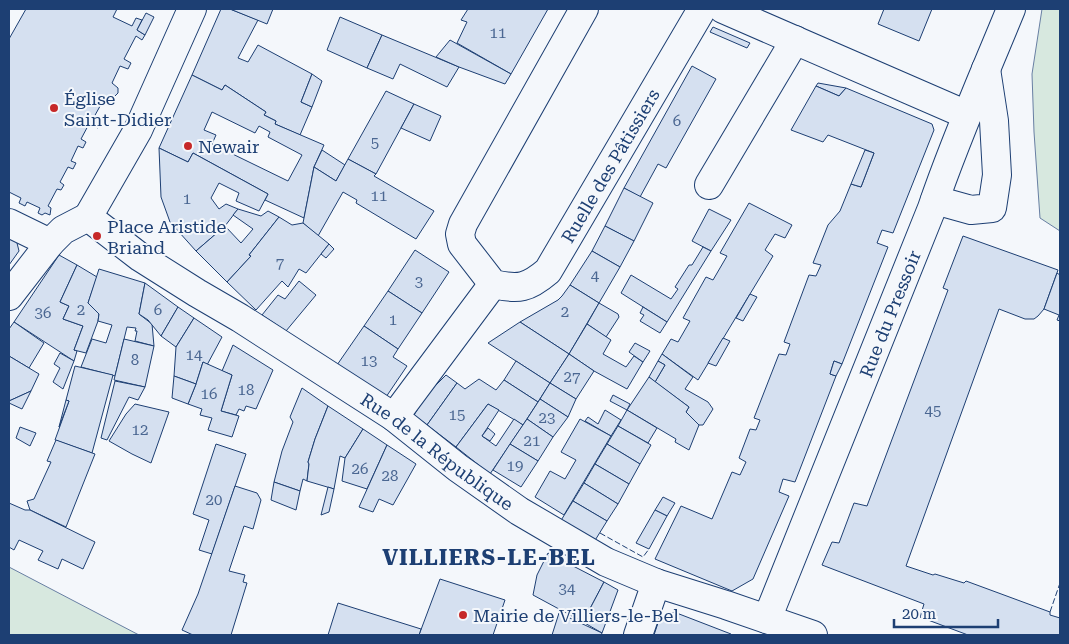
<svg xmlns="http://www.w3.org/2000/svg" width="1069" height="644" viewBox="0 0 1069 644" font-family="'Roboto Serif',serif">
	<rect width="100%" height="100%" fill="#f4f7fb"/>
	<!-- green -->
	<g fill="#d7e8df" stroke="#687fa3">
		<polygon points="1042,9 1060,9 1060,231 1040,218 1034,132 1032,74"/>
		<polygon points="9,567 139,635 9,635"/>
	</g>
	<!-- building -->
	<g fill="#d5e0f0" stroke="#1d3f73" fill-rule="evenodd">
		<polygon points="26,9 117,9 113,17 132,26 136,18 142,20 137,30 145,35 142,40 136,36 124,59 131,63 128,69 120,66 112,83 118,88 118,93 112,99 104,99 94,117 101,121 98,128 89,124 81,139 86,142 83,148 78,146 71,161 76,163 73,169 68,167 60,182 64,185 61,190 57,189 48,206 51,208 50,215 45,213 42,215 38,213 40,208 27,202 25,206 19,203 21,198 9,192 9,39"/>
		<polygon points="221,9 230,9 258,20 238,58 248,62 258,45 312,74 301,102 312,107 300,135 275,124 276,121 264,115 266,112 225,85 222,90 192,75"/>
		<polygon points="230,9 273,9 267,24"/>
		<polygon points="468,9 548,9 511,74 457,43 467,22 461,20"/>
		<polygon points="884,9 932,9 919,41 878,24"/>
		<polygon points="146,13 154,17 145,35 137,30"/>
		<polygon points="340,17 382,35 367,68 327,50"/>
		<polygon points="713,27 750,43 747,48 710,32"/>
		<polygon points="382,35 459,67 447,87 400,64 393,79 367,68"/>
		<polygon points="450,40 511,74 505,84 459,67 436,57"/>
		<polygon points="692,66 716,79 666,168 658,164 640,197 624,188"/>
		<polygon points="312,74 322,81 312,107 301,102"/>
		<path d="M192,75L222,90L225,85L266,112L264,115L276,121L275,124L324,145L314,167L304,218L265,200L268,194L193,153L188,162L159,148ZM212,112L255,133L259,126L270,132L268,137L302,155L288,181L212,144L216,135L204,130Z"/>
		<polygon points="818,83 846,88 839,96 816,86"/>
		<polygon points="816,86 839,96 846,88 932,124 934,130 893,233 882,230 877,243 888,247 842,364 834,361 830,374 836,376 795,482 783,479 779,492 789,496 753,579 732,591 655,559 681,506 712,519 732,472 740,475 746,462 739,458 750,429 756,430 760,420 754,418 779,354 786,355 790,344 784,342 809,275 816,276 821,265 813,263 828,225 840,211 851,184 861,187 874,153 828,135 823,142 791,130"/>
		<polygon points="386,91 414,104 376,174 348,159"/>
		<polygon points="414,104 441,116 430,141 401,128"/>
		<polygon points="159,148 188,162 193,153 268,194 259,211 236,201 239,193 219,183 211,198 219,209 226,204 238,209 225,226 196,251 170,222 161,197"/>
		<polygon points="322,150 345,165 336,181 314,167"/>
		<polygon points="865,150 874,153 861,187 851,184"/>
		<polygon points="348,159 376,174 374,176 434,211 416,239 356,203 357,200 343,192 318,236 303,223 314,167 336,181"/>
		<polygon points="624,188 653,203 634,241 605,226"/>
		<polygon points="749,203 792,225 785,238 775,234 765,250 773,256 698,380 662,354 671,339 678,342 690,321 683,318 706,277 713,280 727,256 720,253"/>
		<polygon points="238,209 261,216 268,211 279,217 249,255 251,256 227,282 196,251 225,226 241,243 253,229 233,215"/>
		<polygon points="709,209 731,220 711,251 692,241"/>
		<polygon points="279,217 292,225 303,223 329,244 306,273 299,269 288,287 282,281 256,310 227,282 251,256 249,255"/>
		<polygon points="605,226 634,241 620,267 592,251"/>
		<polygon points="9,232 15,235 19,251 9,265"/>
		<polygon points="963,236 1058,270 1044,309 1038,316 1034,319 1025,319 999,309 906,566 933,575 935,574 964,583 966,581 1050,612 1050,615 1060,618 1060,635 968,635 920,617 924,604 822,565 832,542 839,543 854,503 867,506 948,290 943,288"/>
		<polygon points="329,244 334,249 326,258 321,254"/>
		<polygon points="703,247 711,251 667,322 621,293 631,275 671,299 678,289 675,287 689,265 692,265"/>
		<polygon points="415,250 449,272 422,313 388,291"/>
		<polygon points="592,251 620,267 599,303 570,285"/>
		<polygon points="59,255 77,265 60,302 69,306 63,319 83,326 74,350 77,351 74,361 14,322"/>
		<polygon points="77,265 97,277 88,303 99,314 98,321 86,353 74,350 83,326 63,319 69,306 60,302"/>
		<polygon points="99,269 145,283 139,314 152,324 154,346 135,341 137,331 135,331 136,328 127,327 115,376 81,367 92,339 106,343 112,325 98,321 99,314 88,303"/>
		<polygon points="1057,273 1060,275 1060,321 1057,320 1059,315 1044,309"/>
		<polygon points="299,281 316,295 286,331 262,315 278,295 285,299"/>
		<polygon points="145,283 178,307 161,336 148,320 139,314"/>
		<polygon points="570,285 599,303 569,354 520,322 558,300 562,296"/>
		<polygon points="388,291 422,313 398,349 364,326"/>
		<polygon points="750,294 757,297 743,321 736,318"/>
		<polygon points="599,303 618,314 619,317 606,337 587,324"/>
		<polygon points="178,307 194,318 176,347 161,336"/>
		<polygon points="643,307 667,322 660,333 640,321 644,315 640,313"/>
		<polygon points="194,318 222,337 207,365 203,362 196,384 174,376 176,347"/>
		<polygon points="14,322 44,343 29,368 9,356 9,329"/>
		<polygon points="520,322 569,354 550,383 488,343"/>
		<polygon points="587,324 611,340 603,354 626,367 634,356 643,362 627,389 594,371 569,354"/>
		<polygon points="364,326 398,349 393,357 407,366 386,397 337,365"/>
		<polygon points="723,338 730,341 716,366 708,363"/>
		<polygon points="124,339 154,346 145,387 114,380"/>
		<polygon points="635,343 650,351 643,362 629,352"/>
		<polygon points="233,345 273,370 256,409 246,406 244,411 239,409 236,415 221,411 232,375 222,371"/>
		<polygon points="60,353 74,361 63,389 53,382 60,368 54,364"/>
		<polygon points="569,354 594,371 576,399 550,383"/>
		<polygon points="662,354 693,377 685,389 708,402 713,409 703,425 699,425 686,412 689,407 655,382 665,365 658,361"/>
		<polygon points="9,356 39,374 31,391 9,401"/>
		<polygon points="516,361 550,383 538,402 504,380"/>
		<polygon points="658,361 665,365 655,382 649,377"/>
		<polygon points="834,361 842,364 836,376 830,374"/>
		<polygon points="203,362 232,375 221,411 239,416 232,437 208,430 212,418 200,415 202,409 188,404 196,384"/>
		<polygon points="75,366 113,375 92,453 55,440 69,401 66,400"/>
		<polygon points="446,375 457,383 427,425 414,415 427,394"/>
		<polygon points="174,376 196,384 188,404 172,398"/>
		<polygon points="649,377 689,407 686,412 699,425 689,450 675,442 676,439 627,410"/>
		<polygon points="479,379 496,390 504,380 538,402 523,425 488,404 456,447 427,425 457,383 465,389"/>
		<polygon points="115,381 145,387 138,400 129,397 107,440 101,438"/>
		<polygon points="550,383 576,399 568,417 540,399"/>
		<polygon points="302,388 328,406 315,439 308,462 309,464 307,481 303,479 300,491 274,482 282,451 293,422 290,417"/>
		<polygon points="31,391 22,409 9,403 9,401"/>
		<polygon points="613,395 630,404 627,410 610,401"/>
		<polygon points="540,399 568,417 553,437 527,419"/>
		<polygon points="66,400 69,401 59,427"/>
		<polygon points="135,404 169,412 151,463 132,454 109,441 126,414"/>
		<polygon points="488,404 499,410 482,436 496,446 514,419 523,425 490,474 456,447"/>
		<polygon points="328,406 363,429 345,458 340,456 334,489 307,481 309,464 308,462 315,439"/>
		<polygon points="605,410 621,420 611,436 585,421 588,417 598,424"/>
		<polygon points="627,410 657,428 648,443 618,426"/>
		<polygon points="527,419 553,437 538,461 510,444"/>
		<polygon points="580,419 611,436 564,515 535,497 550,471 565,479 576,460 561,452"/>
		<polygon points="618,426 651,445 640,464 607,444"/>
		<polygon points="20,427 36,433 30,446 16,438"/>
		<polygon points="488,428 495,434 490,441 482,436"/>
		<polygon points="363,429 387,445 367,489 342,481 345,458"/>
		<polygon points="56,440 95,454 66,527 30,510 27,501 34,499 51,462 47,461"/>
		<polygon points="216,444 246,454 212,554 199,550 209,520 193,514"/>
		<polygon points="510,444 538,461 521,487 493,470"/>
		<polygon points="607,444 640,464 629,484 595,464"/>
		<polygon points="387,445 416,464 393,505 379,499 373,512 359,507"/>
		<polygon points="595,464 629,484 618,504 584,483"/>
		<polygon points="274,482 300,491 296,510 271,500"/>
		<polygon points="584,483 618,504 607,521 573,501"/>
		<polygon points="235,486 257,493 261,500 253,529 244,526 229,571 245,575 243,582 247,583 231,635 193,635 182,630 198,594"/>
		<polygon points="328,487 334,489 329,512 321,515"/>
		<polygon points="663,497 675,503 667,516 655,510"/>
		<polygon points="573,501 607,521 594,542 560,522"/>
		<polygon points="9,503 25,510 30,510 95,542 83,569 62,559 58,569 38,560 43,551 19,540 14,550 9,547"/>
		<polygon points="655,510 667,516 649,549 636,543"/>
		<polygon points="548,553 604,582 583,622 533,595 537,575"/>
		<polygon points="440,579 505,600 493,635 419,635"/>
		<polygon points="604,582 618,590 602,633 583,622"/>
		<polygon points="338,603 421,629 419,635 328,635"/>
		<polygon points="674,612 731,634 731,635 654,635 658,623 658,622"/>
		<polygon points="559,613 602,633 601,635 552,635"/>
	</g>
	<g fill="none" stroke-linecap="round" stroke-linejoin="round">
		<!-- minor casing -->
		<g stroke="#1d3f73" stroke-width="30">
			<g id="minor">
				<path id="s1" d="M584,9L463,224L460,234L462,244L493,284C519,290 528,288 548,271L702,9"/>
				<polyline points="723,9 967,115"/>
				<polyline points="709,185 795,40"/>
				<polyline points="935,200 971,210 992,208 997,175 994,121 986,69"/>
				<path id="s2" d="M88,217L140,257L197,293L240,318L394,417L458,468L519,511L606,562L656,583L726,605L813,635"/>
				<polyline points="88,217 138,130 192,9"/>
				<polyline points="9,223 50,243"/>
				<polyline points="9,296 50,243 63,230 88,217"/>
				<polyline points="394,417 493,284"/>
				<path id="s3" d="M767,619L932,208C955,140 984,75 1011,9"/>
				<polyline points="638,635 656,583"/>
			</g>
		</g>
		<!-- minor -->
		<use href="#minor" stroke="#f4f7fb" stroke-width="28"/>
		<!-- fence -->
		<g stroke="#1d3f73" stroke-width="1" stroke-dasharray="6 2.5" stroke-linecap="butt">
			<polyline points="600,533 643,557 649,549"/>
			<polyline points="1050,612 1060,583"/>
		</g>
	</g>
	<!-- markers -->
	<g fill="#c62828" stroke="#f4f7fb" stroke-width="2">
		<circle cx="54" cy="108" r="5"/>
		<circle cx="188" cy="146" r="5"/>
		<circle cx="97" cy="236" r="5"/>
		<circle cx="463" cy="615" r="5"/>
	</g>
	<g text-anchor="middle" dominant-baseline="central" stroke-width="4" stroke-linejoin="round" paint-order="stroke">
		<!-- number labels -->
		<g font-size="15" fill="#4b6792">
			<text x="498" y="33">11</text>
			<text x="677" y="121">6</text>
			<text x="375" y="143">5</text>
			<text x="379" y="196">11</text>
			<text x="187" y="199">1</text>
			<text x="280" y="263">7</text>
			<text x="595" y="276">4</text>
			<text x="419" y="282">3</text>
			<text x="81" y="310">2</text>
			<text x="158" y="310">6</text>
			<text x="565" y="312">2</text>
			<text x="43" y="313">36</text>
			<text x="393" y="320">1</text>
			<text x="194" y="355">14</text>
			<text x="135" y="360">8</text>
			<text x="369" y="361">13</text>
			<text x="572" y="377">27</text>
			<text x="246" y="390">18</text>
			<text x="209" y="394">16</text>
			<text x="933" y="411">45</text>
			<text x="457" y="415">15</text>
			<text x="547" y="418">23</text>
			<text x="140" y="430">12</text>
			<text x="532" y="441">21</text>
			<text x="515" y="466">19</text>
			<text x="360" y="469">26</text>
			<text x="390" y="476">28</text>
			<text x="214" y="500">20</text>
			<text x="567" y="589">34</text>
		</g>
		<!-- poi labels -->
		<g font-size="18" fill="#1d3f73" stroke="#f4f7fb" text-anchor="start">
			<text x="64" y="98">Église<tspan x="64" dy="21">Saint-Didier</tspan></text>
			<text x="198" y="146">Newair</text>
			<text x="107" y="226">Place Aristide<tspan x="107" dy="21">Briand</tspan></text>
			<text x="473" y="615">Mairie de Villiers-le-Bel</text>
		</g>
		<!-- street labels -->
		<g font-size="18" fill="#1d3f73" stroke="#f4f7fb">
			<text stroke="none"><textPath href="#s1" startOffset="500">Ruelle des Pâtissiers</textPath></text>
			<text stroke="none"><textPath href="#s3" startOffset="329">Rue du Pressoir</textPath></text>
			<text stroke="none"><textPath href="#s2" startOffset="421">Rue de la République</textPath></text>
		</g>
		<!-- district labels -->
		<g font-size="22" font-weight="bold" letter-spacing="1" fill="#1d3f73" stroke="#f4f7fb">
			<text x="489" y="557">VILLIERS-LE-BEL</text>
		</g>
	</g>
	<!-- border -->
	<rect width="1069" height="644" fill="none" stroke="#1d3f73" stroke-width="20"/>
	<!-- scale -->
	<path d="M894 619v8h104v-8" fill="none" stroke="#1d3f73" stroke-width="2.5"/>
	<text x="902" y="619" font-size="15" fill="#1d3f73" stroke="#f4f7fb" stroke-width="4" paint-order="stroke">20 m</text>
</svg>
